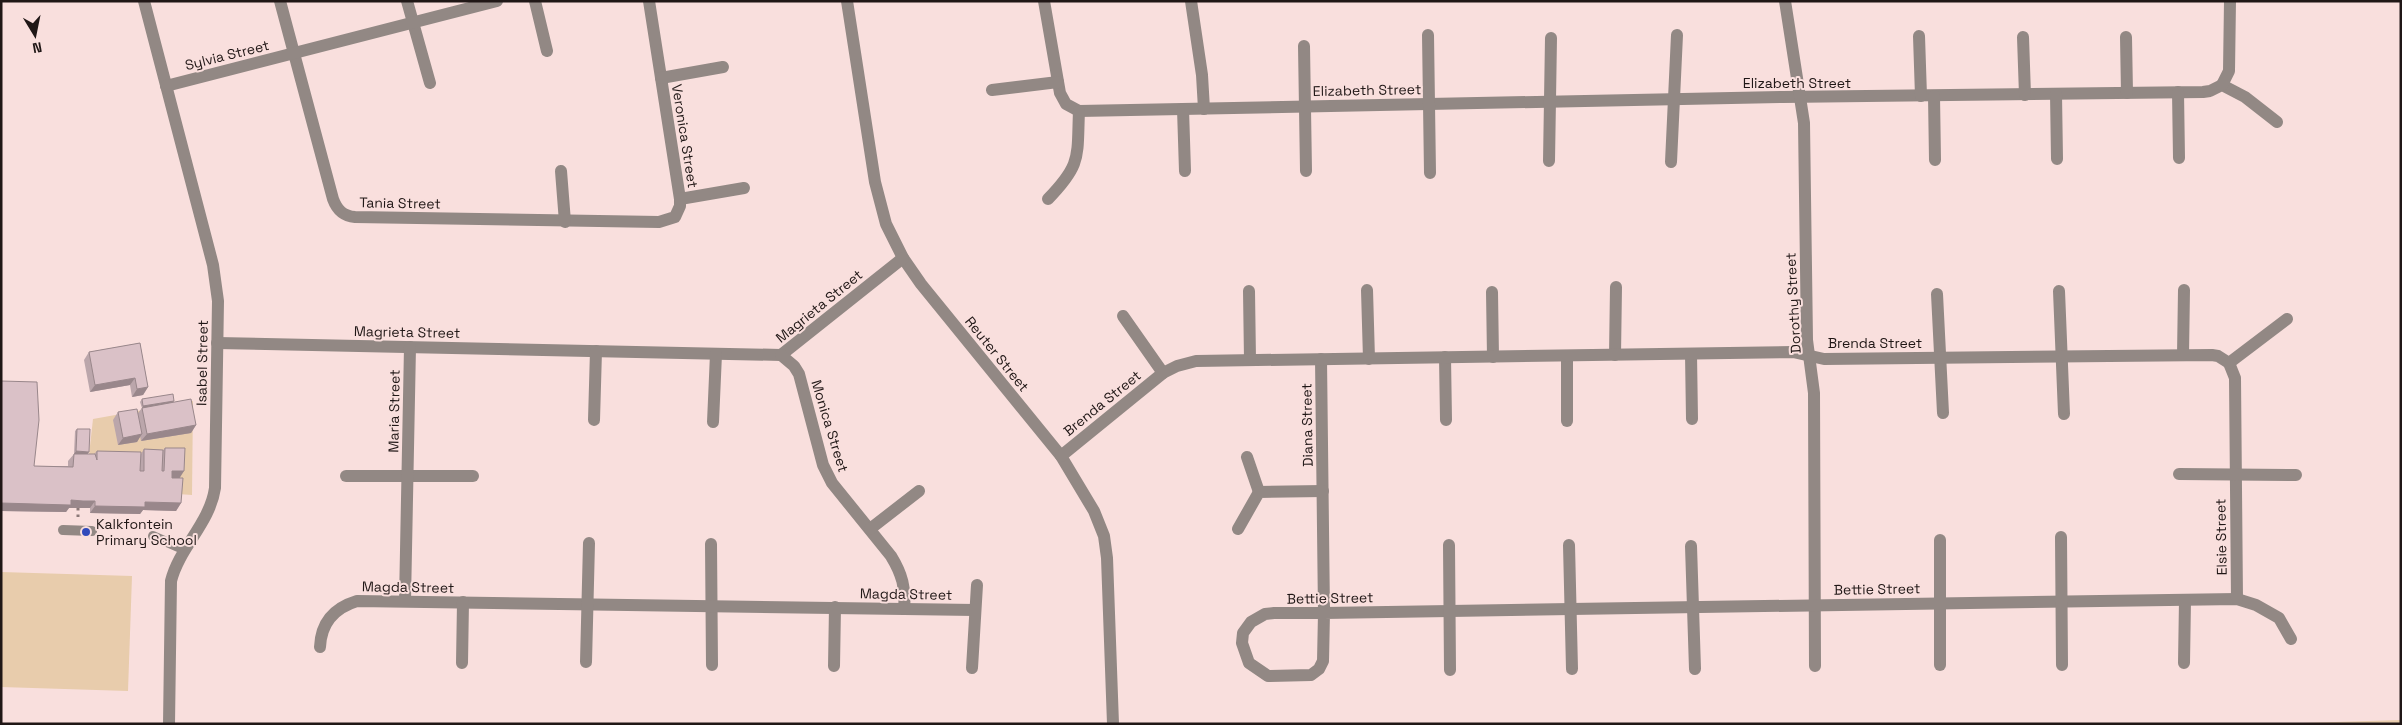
<svg xmlns="http://www.w3.org/2000/svg" width="2402" height="725" viewBox="0 0 2402 725" font-family="'Space Grotesk',sans-serif">
	<rect width="100%" height="100%" fill="#f9dfdd"/>
	<!-- green -->
	<g fill="#e8ccac">
		<polygon points="193,401 192,495 178,494 89,455 93,419"/>
		<polygon points="1,572 132,576 128,691 1,687"/>
		<polygon points="2401,720 2401,724 2274,724"/>
	</g>
	<g fill="none" stroke-linecap="round" stroke-linejoin="round">
		<!-- path -->
		<polyline stroke="#8b7978" stroke-width="3" stroke-dasharray="2.5 4" stroke-linecap="butt" points="78,517 78,508"/>
		<!-- lane -->
		<g stroke="#928884" stroke-width="10">
			<polyline points="63,530 92,531"/>
			<polyline points="153,536 185,550"/>
		</g>
		<!-- street -->
		<g stroke="#928884" stroke-width="12">
			<path d="M144,1L213,265L218,301L215,488C210,523 179,548 171,581L169,724"/>
			<path d="M280,1L333,199C337,210 343,216 355,217L659,222L675,217L680,206V199L649,1"/>
			<polyline points="407,1 430,83"/>
			<polyline points="535,1 547,51"/>
			<polyline points="847,1 875,182 886,224 903,258 921,284 1061,456 1094,511 1104,536 1107,558 1113,724"/>
			<polyline points="1044,1 1060,93 1066,104 1079,111 1783,97 2203,92 2210,91 2222,85 2245,97 2277,122"/>
			<polyline points="1191,1 1202,75 1204,109"/>
			<polyline points="1785,1 1804,123 1807,340 1814,393 1815,666"/>
			<polyline points="1428,35 1430,173"/>
			<polyline points="1919,36 1921,96"/>
			<polyline points="2023,37 2025,95"/>
			<polyline points="2126,37 2127,93"/>
			<polyline points="1304,46 1306,171"/>
			<polyline points="661,78 723,67"/>
			<polyline points="2222,85 2229,71 2230,1"/>
			<polyline points="166,86 497,1"/>
			<polyline points="992,90 1058,82"/>
			<polyline points="2178,92 2179,158"/>
			<polyline points="2056,94 2057,159"/>
			<polyline points="1934,96 1935,160"/>
			<polyline points="1183,109 1185,171"/>
			<polyline points="1549,161 1551,38"/>
			<polyline points="1671,162 1677,35"/>
			<polyline points="561,171 565,222"/>
			<polyline points="680,199 744,188"/>
			<path d="M1048,199C1082,164 1077,157 1079,111"/>
			<polyline points="1367,290 1369,359"/>
			<polyline points="1249,291 1250,360"/>
			<polyline points="2059,291 2064,414"/>
			<polyline points="1492,292 1493,357"/>
			<polyline points="1937,294 1943,413"/>
			<polyline points="1123,316 1163,373"/>
			<polyline points="217,343 781,355 903,258"/>
			<polyline points="1691,354 1692,419"/>
			<path d="M781,355L794,366L799,374L823,465L832,483L891,556C902,574 906,588 904,609"/>
			<polyline points="1615,355 1616,287"/>
			<polyline points="2183,355 2184,290"/>
			<polyline points="1567,356 1567,421"/>
			<polyline points="1445,357 1446,420"/>
			<polyline points="1321,359 1324,613 1323,661 1319,669 1311,675 1268,676 1249,663 1242,643 1243,633 1251,622 1265,614 1274,613 1324,613 1450,611 1571,609 2237,599 2256,605 2279,618 2291,639"/>
			<polyline points="2229,363 2235,378 2237,599"/>
			<polyline points="594,420 596,351"/>
			<polyline points="713,422 716,354"/>
			<polyline points="1061,456 1163,373 1177,366 1196,361 1793,352 1824,359 2212,355 2218,356 2229,363 2287,319"/>
			<polyline points="1247,457 1259,492"/>
			<polyline points="2179,474 2296,475"/>
			<polyline points="346,476 473,476"/>
			<polyline points="870,529 919,491"/>
			<polyline points="1238,529 1259,492 1323,491"/>
			<polyline points="2061,537 2062,665"/>
			<polyline points="1940,540 1940,665"/>
			<polyline points="711,544 712,665"/>
			<polyline points="1449,545 1450,670"/>
			<polyline points="1569,545 1572,669"/>
			<polyline points="1691,546 1695,669"/>
			<polyline points="405,601 410,347"/>
			<path d="M320,647C321,623 334,608 357,601L975,610"/>
			<polyline points="586,662 589,543"/>
			<polyline points="462,663 463,602"/>
			<polyline points="2184,663 2185,600"/>
			<polyline points="834,666 835,607"/>
			<polyline points="972,668 977,585"/>
		</g>
	</g>
	<!-- wall -->
	<g fill="#bba6ab">
		<polygon points="140,343 148,387 143,395 132,397 130,385 90,392 84,360 89,352"/>
		<polygon points="1,381 34,466 68,466 68,461 74,454 75,431 77,429 87,454 94,454 97,451 141,454 144,449 163,450 165,448 180,478 181,503 176,511 143,510 140,514 90,513 90,508 69,508 66,512 1,511"/>
		<polygon points="142,399 174,401 173,402 196,425 191,433 141,441 140,436 137,442 118,445 113,420 118,412 138,413 142,408 140,402"/>
	</g>
	<!-- shaded-wall -->
	<g fill="#99878b">
		<polygon points="135,378 130,385 90,392 95,385"/>
		<polygon points="148,387 143,395 132,397 137,389"/>
		<polygon points="174,401 172,403 142,409 143,406"/>
		<polygon points="196,425 191,433 141,441 147,434"/>
		<polygon points="142,434 137,442 118,445 123,438"/>
		<polygon points="76,451 89,452 87,455 74,454"/>
		<polygon points="172,471 184,471 179,479 167,479"/>
		<polygon points="71,500 95,501 90,508 69,508 66,512 1,511 1,503"/>
		<polygon points="145,502 181,503 176,511 143,510 140,514 90,513 95,506"/>
	</g>
	<!-- building -->
	<g fill="#dac1c7" stroke="#99878b">
		<polygon points="140,343 148,387 137,389 135,378 95,385 89,352"/>
		<polygon points="1,381 37,382 39,420 34,466 73,467 74,454 95,454 97,460 97,451 141,452 140,471 144,471 144,449 163,450 162,471 164,471 165,448 185,448 184,471 172,471 172,478 183,478 181,503 145,502 145,507 95,506 95,501 83,501 71,500 71,505 69,505 1,503"/>
		<polygon points="173,394 174,401 143,406 142,399"/>
		<polygon points="191,399 196,425 147,434 142,408"/>
		<polygon points="137,409 142,434 123,438 118,412"/>
		<polygon points="77,429 90,429 89,452 76,451"/>
	</g>
	<!-- markers -->
	<circle fill="#314abb" stroke="#f9dfdd" stroke-width="2" cx="86" cy="532" r="5"/>
	<g text-anchor="middle" dominant-baseline="central" stroke-width="4" stroke-linejoin="round" paint-order="stroke">
		<!-- street labels -->
		<g font-size="14" fill="#201716" stroke="#f9dfdd">
			<text transform="translate(227 55) rotate(-14)">Sylvia Street</text>
			<text x="1797" y="83">Elizabeth Street</text>
			<text transform="translate(1367 90) rotate(-1)">Elizabeth Street</text>
			<text transform="translate(685 136) rotate(81)">Veronica Street</text>
			<text transform="translate(400 203) rotate(1)">Tania Street</text>
			<text transform="translate(1793 303) rotate(-93)">Dorothy Street</text>
			<text transform="translate(819 306) rotate(-39)">Magrieta Street</text>
			<text transform="translate(407 332) rotate(1)">Magrieta Street</text>
			<text x="1875" y="343">Brenda Street</text>
			<text transform="translate(997 354) rotate(51)">Reuter Street</text>
			<text transform="translate(202 363) rotate(-89)">Isabel Street</text>
			<text transform="translate(1102 403) rotate(-39)">Brenda Street</text>
			<text transform="translate(394 411) rotate(-89)">Maria Street</text>
			<text transform="translate(1307 425) rotate(-91)">Diana Street</text>
			<text transform="translate(830 426) rotate(73)">Monica Street</text>
			<text transform="translate(2221 537) rotate(-91)">Elsie Street</text>
			<text transform="translate(408 587) rotate(1)">Magda Street</text>
			<text transform="translate(1877 589) rotate(-1)">Bettie Street</text>
			<text transform="translate(906 594) rotate(1)">Magda Street</text>
			<text transform="translate(1330 598) rotate(-1)">Bettie Street</text>
		</g>
		<!-- poi labels -->
		<g font-size="14" fill="#201716" stroke="#f9dfdd" text-anchor="start">
			<text x="96" y="524">Kalkfontein<tspan x="96" dy="16">Primary School</tspan></text>
		</g>
	</g>
	<!-- border -->
	<rect width="2402" height="725" fill="none" stroke="#201716" stroke-width="5"/>
	<!-- north arrow -->
	<g transform="translate(35 35) rotate(170)" stroke="#f9dfdd" stroke-width="4" paint-order="stroke">
	<path d="M0-4L9 19L0 12L-9 19Z" fill="#201716"/>
	<text y="-8" font-size="14" font-weight="bold" text-anchor="middle" fill="#201716">N</text>
	</g>
</svg>
